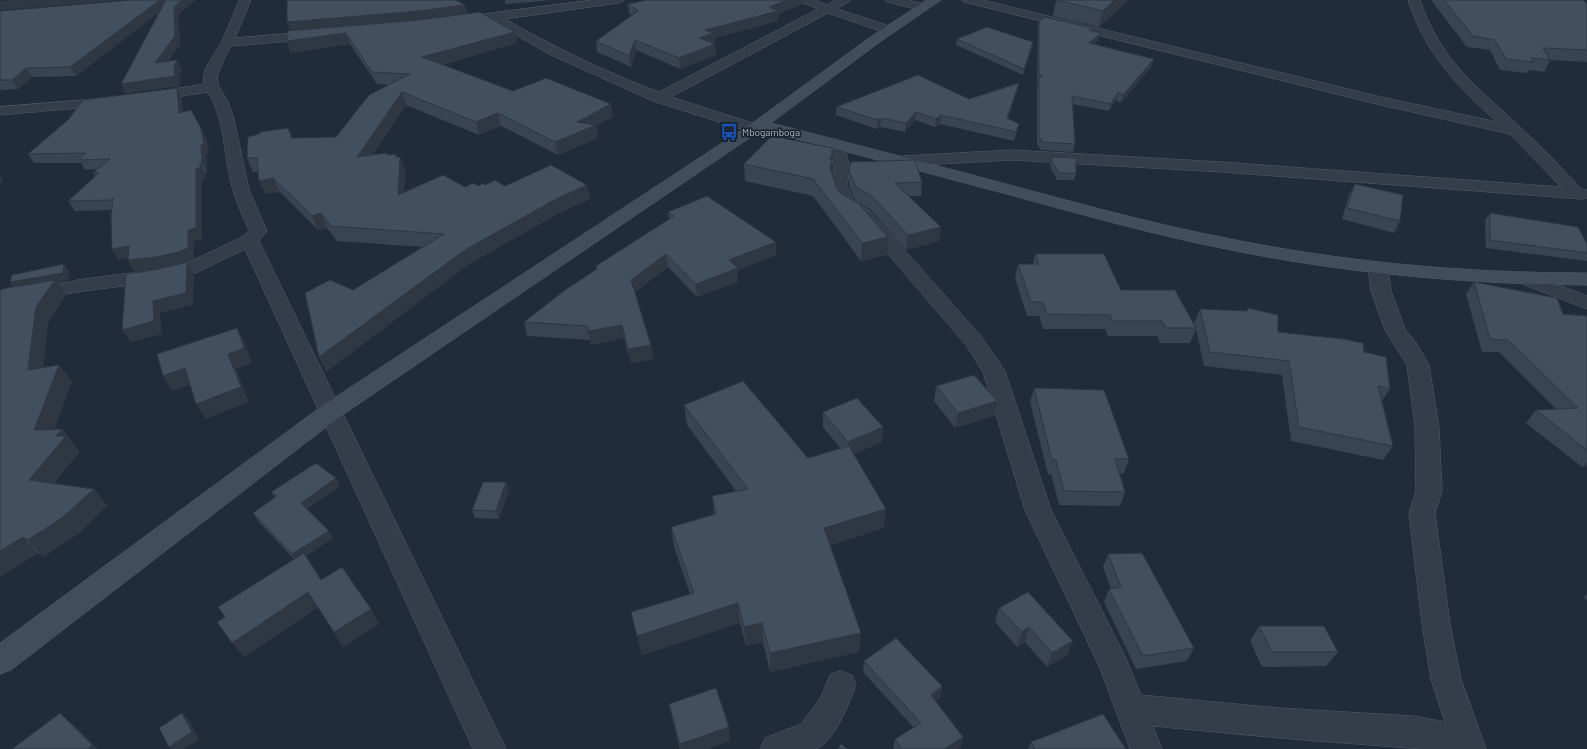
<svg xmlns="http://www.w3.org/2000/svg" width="1587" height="749" viewBox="0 0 1587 749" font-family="Barlow,sans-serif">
	<rect width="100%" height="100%" fill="#202c3a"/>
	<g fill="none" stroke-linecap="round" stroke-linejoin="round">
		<!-- street casing -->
		<g stroke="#515c68" stroke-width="1">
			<g id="street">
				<path d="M239,0H251L235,38L317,31L321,32L323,35L321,38L317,39L231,46L223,61L217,77L219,87L228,102L234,119L249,190L267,231L259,241L506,749H473L245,249L198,272L162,281L84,291L18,302L0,309V295L6,293L84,279L162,269L185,264L244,236L249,230C243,217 237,204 233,190C223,157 226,122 208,92L150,101L145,100L143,97L145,94L150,93L204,84C201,68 215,55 222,41C228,28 234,14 239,0Z"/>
				<path d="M592,0H624L622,2L618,3L505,19C554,47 605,72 659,92L818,9L801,2L799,0H815L827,5L836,0H851L837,9L893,27L895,30L893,33L889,34L828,13L671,97L759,125L762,128L759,131L754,133L653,101L551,55L491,21L461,25L457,24L455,21L457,18L461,17Z"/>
				<polygon points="885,0 908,0 928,5 930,7 928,9 924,11 887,2"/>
				<path d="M962,0H982L1381,97L1497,122C1456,85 1425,53 1408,0H1420C1442,63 1475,84 1521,128C1542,147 1562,168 1581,189L1587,190V198L1582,199L1222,172L1012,160L903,166L897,164L895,161L897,158L903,156L1012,150L1222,162L1561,187L1510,134L1381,105L964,2Z"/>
				<polygon points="107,98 112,99 114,102 112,105 0,115 0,107"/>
				<polygon points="835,139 841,141 843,144 850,167 847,185 854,202 870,211 980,335 1005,371 1051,510 1125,656 1141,695 1279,708 1413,716 1445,722 1431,679 1422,624 1409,513 1416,491 1415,427 1407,365 1385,330 1371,291 1368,268 1371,264 1378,262 1385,264 1388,268 1391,291 1405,329 1417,344 1429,365 1439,427 1442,491 1435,513 1450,624 1461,679 1486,749 1422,749 1279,738 1153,726 1162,749 1130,749 1100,668 1025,510 983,372 966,345 858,219 841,209 838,205 831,185 834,167 827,144 829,141"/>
				<polygon points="1527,273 1587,296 1587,309 1520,283 1517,279 1520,275"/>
				<path d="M841,671L852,675L856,685C849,704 835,741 816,749H760L765,738L801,724L821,697L830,675Z"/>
			</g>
		</g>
		<!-- secondary casing -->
		<g stroke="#515c68" stroke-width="1">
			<path id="secondary" d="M927,0H941L877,44L771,123C849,143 928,163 1006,184C1077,203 1149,223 1221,237C1341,262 1464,273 1587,273V285C1464,284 1341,273 1221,248C1146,233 1073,212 999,192C920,171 841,150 761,130L338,418L11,670L0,674V643L322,406L754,122L869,38Z"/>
		</g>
		<!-- street -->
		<use href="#street" fill="#343e4a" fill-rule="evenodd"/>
		<!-- secondary -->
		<use href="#secondary" fill="#414d5d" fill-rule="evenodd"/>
	</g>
	<!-- wall -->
	<g fill="#384451">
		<polygon points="165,0 178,15 180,45 168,61 182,69 179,77 180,86 126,93 121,84 159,12 76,76 32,77 18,89 2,90 0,92 0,11"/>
		<polygon points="505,0 545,0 545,1 505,4"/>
		<polygon points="644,0 803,0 803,4 778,14 778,21 714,38 714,44 716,55 680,69 636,50 631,67 597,52 596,41 632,16 629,14 628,4 644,1"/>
		<polygon points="1056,0 1128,0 1099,27 1053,16"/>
		<polygon points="1431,0 1583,0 1587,4 1587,62 1550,60 1544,72 1529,70 1526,73 1500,70 1490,50 1467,47"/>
		<polygon points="465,5 467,14 515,32 517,43 442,65 513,91 613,117 596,126 598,138 558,155 501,126 479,135 406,105 372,155 387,153 388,155 397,157 400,157 405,170 404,193 485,185 505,186 590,199 559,213 469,264 326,372 353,290 423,247 337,241 327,228 318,230 280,192 265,194 258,172 253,172 247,158 292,138 336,137 389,85 377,84 350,44 291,53 287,41 290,30"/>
		<polygon points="1039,21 1092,28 1091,31 1099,40 1094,44 1154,59 1152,66 1121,103 1116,100 1109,111 1073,104 1075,144 1073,152 1041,150 1037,144 1037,84 1038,82 1037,81 1038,28"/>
		<polygon points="957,39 1032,48 1023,75 956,45"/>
		<polygon points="1019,83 1017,91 1008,118 1017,132 1014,141 940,124 935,127 915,120 905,132 880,127 877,129 836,115 836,107 969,99"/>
		<polygon points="181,98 183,112 206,137 209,154 206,154 207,173 205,173 205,178 202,179 202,239 194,241 194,258 185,263 162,268 134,271 128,260 128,258 119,260 112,249 112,210 75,211 68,201 95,176 93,173 98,169 85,170 81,163 34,163 28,154"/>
		<polygon points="832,148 832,172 837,189 887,255 861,261 813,196 745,181 744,164"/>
		<polygon points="1052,157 1076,173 1074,180 1057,180 1050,167"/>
		<polygon points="849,171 922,182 921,196 909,196 939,241 906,250 871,210 855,201 849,185"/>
		<polygon points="1355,184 1400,221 1394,233 1342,219 1349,195"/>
		<polygon points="668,212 776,255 738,270 738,282 697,297 668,267 635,292 653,359 631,363 624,338 591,345 590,340 527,336 524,322 596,269 596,266 669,220"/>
		<polygon points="1490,213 1587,244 1587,261 1486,248 1485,220"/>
		<polygon points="1035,254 1121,290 1195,327 1194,323 1200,309 1246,311 1248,308 1278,332 1364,352 1390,389 1382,401 1393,446 1383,460 1291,441 1282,375 1204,366 1196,329 1190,343 1160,343 1157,336 1108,336 1105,329 1043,329 1039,316 1027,316 1015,278 1018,264 1033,264"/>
		<polygon points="64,264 69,271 68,280 57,282 66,295 48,323 43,368 72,381 54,429 62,429 75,446 79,452 54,483 107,505 78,534 43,557 38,553 0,577 0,290 13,286"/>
		<polygon points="1474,282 1563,314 1587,316 1587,466 1582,467 1526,423 1536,410 1556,409 1499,352 1482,352 1466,294"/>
		<polygon points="936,386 997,401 994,416 955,428 934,401"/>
		<polygon points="1034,388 1129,459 1124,473 1120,474 1125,492 1120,506 1059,505 1051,474 1048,474 1030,402"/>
		<polygon points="684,405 808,458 841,449 823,427 823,412 882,442 853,454 884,528 830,545 859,652 770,672 763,642 746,646 740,623 642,655 631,612 690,594 674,547 671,527 714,515 712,496 736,491 687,425"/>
		<polygon points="340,486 307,509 333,538 306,556 321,580 379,624 343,647 318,607 244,657 225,617 294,559 258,521 253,513 275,498 271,492"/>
		<polygon points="509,490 499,519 475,518 472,510"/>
		<polygon points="1108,554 1194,648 1187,661 1136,669 1104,602 1109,589 1111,589 1103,567"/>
		<polygon points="1028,592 1068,655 1047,667 1025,642 1017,647 995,622 999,608"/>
		<polygon points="1587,594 1587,600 1583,598"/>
		<polygon points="1259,626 1338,652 1326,666 1262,667 1250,641"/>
		<polygon points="864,661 942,686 940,698 935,701 963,737 960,747 958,749 893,749 895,739 914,728 863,672"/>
		<polygon points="669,704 730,741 707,749 680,749 672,718"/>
		<polygon points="1031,742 1126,749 1028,749"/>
	</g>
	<!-- shaded-wall -->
	<g fill="#2e3742">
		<polygon points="9,0 122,0 0,10 0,1"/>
		<polygon points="160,0 165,0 168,6 76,76 70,67"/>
		<polygon points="182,0 196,0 178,15 180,45 160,72 155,63 174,7"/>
		<polygon points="788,0 803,0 803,4 778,14 778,21 714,38 714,44 699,38 705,30"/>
		<polygon points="1115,0 1128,0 1099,27 1103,11"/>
		<polygon points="465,5 468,15 422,21 291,32 287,22"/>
		<polygon points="515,32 517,43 426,70 422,57"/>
		<polygon points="346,33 350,44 291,53 287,41"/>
		<polygon points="1101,33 1099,40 1087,49 1089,43"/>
		<polygon points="635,40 636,50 631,67 629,56"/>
		<polygon points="1033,42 1032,48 1023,75 1024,69"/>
		<polygon points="715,44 716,55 680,69 679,58"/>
		<polygon points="1154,59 1152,66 1121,103 1123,95"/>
		<polygon points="177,60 182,69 179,77 180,86 126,93 121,84 174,67"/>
		<polygon points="26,68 32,77 18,89 12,80"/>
		<polygon points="1019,83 1017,91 1005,126 1007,118"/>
		<polygon points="0,87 2,90 0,92"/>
		<polygon points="177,88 181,98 184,122 179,113"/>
		<polygon points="402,92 406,105 362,171 357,157"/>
		<polygon points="1118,92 1116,100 1109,111 1111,104"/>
		<polygon points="611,104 613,117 596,126 598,138 558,155 555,142 577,122"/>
		<polygon points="916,112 915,120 905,132 906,123"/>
		<polygon points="498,113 501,126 479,135 476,122"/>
		<polygon points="941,115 940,124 935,127 936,119"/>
		<polygon points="881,118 880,127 877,129 878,120"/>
		<polygon points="1019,124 1017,132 1014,141 1016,132"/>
		<polygon points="201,128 206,137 209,154 206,154 207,173 202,163 201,145"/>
		<polygon points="396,154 400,166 400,157 405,170 403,209 398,195"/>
		<polygon points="832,156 832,173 830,186 829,159"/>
		<polygon points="200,163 205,173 205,178 202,179 202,239 194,241 194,258 185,263 162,268 134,271 128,260 188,230 196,169"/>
		<polygon points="0,176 3,180 0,187"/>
		<polygon points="273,178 280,192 265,194 259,181"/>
		<polygon points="587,185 590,199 559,213 469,264 326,372 319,357 465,250 556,199"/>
		<polygon points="321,213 327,228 318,230 312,216"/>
		<polygon points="941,227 939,241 906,250 908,235"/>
		<polygon points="888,237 887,255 861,261 862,243"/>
		<polygon points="776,242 776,255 738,270 738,282 697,297 696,284 729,260"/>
		<polygon points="129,246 136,256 119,260 112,249"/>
		<polygon points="666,254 668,267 633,293 631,280"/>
		<polygon points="187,262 194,275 193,305 160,313 162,334 131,342 122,330 153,301"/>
		<polygon points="64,264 69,271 68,280 57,282 66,295 48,323 41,387 28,370 15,290 10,282"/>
		<polygon points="622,325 624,338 591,345 588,331"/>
		<polygon points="237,328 245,343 252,363 236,369 249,402 206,419 196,404 228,354"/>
		<polygon points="651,345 653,359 631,363 628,349"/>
		<polygon points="59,365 72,381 48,446 34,430"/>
		<polygon points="185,368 194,383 172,391 163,376"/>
		<polygon points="997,401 994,416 955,428 958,413"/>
		<polygon points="883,427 882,442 847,457 848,442"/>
		<polygon points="62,429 75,446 79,452 43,497 29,480 56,436"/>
		<polygon points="1587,462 1587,466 1582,467"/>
		<polygon points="336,478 340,486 305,510 301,503"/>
		<polygon points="506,482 509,490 499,519 496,511"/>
		<polygon points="94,489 107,505 78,534 43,557 28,540"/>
		<polygon points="886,509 884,528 823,548 824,528"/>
		<polygon points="329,531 333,538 297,561 292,554"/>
		<polygon points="23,537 38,553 0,577 0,551"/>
		<polygon points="308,592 318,607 244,657 232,643"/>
		<polygon points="738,603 740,623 642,655 637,636"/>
		<polygon points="371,609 379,624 343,647 334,632"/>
		<polygon points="762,623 763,642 746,646 744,627"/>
		<polygon points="1029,627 1025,642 1017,647 1022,632"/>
		<polygon points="861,633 859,652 770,672 770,653"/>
		<polygon points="1073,641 1068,655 1047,667 1052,653"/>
		<polygon points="942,686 940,698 928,707 931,695"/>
		<polygon points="60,713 76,727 98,749 88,749"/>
		<polygon points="182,713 189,720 199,739 184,749 171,749 169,747"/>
		<polygon points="729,727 730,741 707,749 681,749 680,744"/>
		<polygon points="963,737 960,747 958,749 944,749"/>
	</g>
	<!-- building -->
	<g fill="#414f5e" stroke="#2e3742">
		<polygon points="131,0 160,0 70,67 26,68 12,80 0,80 0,11"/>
		<polygon points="166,0 182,0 174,7 175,36 155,63 177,60 174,67 175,76 121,84"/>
		<polygon points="287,0 456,0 465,5 419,11 287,22"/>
		<polygon points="648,0 788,0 769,7 778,11 705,30 713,33 699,38 715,44 679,58 635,40 629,56 596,41 638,11 628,4"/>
		<polygon points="1057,0 1115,0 1103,11"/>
		<polygon points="1444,0 1583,0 1587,4 1587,50 1543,48 1550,60 1531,58 1533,62 1506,59 1495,40 1473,36"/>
		<polygon points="480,12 515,32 422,57 513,91 546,78 611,104 577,122 596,125 555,142 498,113 476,122 402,92 357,157 387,153 387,155 396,154 396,157 400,157 398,195 443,175 465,187 473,183 478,186 483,183 485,185 495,180 505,186 551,165 587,185 556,199 465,250 319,357 305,293 330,280 353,290 444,234 331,226 321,213 312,216 273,178 259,181 257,158 247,158 248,137 259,134 260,132 288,128 292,138 336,137 369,95 410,74 372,72 346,33 287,41 287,31 419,20"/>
		<polygon points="1045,17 1092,28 1089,30 1101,33 1089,43 1154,59 1123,95 1118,92 1111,104 1072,96 1075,144 1042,142 1039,136 1039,77 1043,76 1039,74 1039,21"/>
		<polygon points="987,27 1033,42 1024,69 957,39"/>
		<polygon points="918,75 969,99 1019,83 1007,118 1019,124 1016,132 941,115 936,119 916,112 906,123 881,118 878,120 836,107"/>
		<polygon points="177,88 179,113 191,110 201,128 204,144 201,145 202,163 200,163 200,168 196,169 196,228 188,230 188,248 179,252 156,257 128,260 129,246 112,249 111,215 113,198 112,200 68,201 99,173 93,173 110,159 79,160 86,153 28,154 68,120 83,100"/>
		<polygon points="772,136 832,148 832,156 829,159 832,159 830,168 837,189 841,193 858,203 888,237 862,243 813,179 744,164"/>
		<polygon points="1052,157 1076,158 1076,173 1059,173 1051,160"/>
		<polygon points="915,160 922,182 895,183 941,227 908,235 872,196 856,187 849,171 851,162"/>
		<polygon points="1355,184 1403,195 1400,221 1347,208"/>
		<polygon points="707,196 776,242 729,260 738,268 696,284 666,254 631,280 651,345 628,349 622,325 588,331 588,326 524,322 565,290 597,269 596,266 674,216 668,212"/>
		<polygon points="1490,213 1578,227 1587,244 1587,253 1490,240"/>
		<polygon points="1035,254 1104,254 1121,290 1175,290 1196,328 1166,328 1162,321 1112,321 1110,315 1047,314 1043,302 1031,302 1018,264 1039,264"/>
		<polygon points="187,262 186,293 153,301 154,321 122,330 126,274 155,270"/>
		<polygon points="64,264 63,273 10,282 12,275"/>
		<polygon points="55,280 36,307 28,370 59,365 34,430 62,429 56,436 66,436 29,480 94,489 63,517 28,540 23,537 0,551 0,290 7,288"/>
		<polygon points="1474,282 1557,298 1563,314 1587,316 1587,450 1536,410 1578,408 1508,340 1490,339"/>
		<polygon points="1248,308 1278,315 1278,332 1343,339 1363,343 1364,352 1386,357 1390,389 1378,386 1393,446 1299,427 1289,361 1210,352 1200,309 1247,311"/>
		<polygon points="237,328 244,348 228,354 241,387 196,404 185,368 163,376 157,354"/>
		<polygon points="974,375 997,401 958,413 936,386"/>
		<polygon points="743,381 808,458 849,446 886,509 824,528 861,633 770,653 762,623 744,627 738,603 637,636 631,612 694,593 671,527 716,514 712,496 748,489 684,405"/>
		<polygon points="1034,388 1104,390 1129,459 1115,459 1125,492 1064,491 1056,460 1052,460"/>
		<polygon points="857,398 883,427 848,442 823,412"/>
		<polygon points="316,463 336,478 301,503 329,531 292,554 253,513 277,496 271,492"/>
		<polygon points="483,482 506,482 496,511 472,510"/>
		<polygon points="304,553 321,580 342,567 371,609 334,632 308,592 232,643 217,622 225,617 218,607"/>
		<polygon points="1142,553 1194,648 1143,656 1109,589 1121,587 1108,554"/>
		<polygon points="1028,592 1073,641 1052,653 1029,627 1022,632 999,608"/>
		<polygon points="1259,626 1324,626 1338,652 1272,652"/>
		<polygon points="896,638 942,686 931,695 963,737 944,749 902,749 895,739 921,723 864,661"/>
		<polygon points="716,688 729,727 680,744 669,704"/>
		<polygon points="60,713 92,745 88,749 12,749"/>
		<polygon points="182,713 192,732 169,747 159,728"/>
		<polygon points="1103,714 1126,749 1035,749 1031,742"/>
		<polygon points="841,744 848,749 838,749"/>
	</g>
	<!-- icons -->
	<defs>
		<g id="bus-bare" transform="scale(1.38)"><path d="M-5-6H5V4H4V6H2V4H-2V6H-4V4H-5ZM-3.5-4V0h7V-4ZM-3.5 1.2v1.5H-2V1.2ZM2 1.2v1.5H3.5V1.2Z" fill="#1a4fb4" stroke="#19232e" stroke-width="2.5" paint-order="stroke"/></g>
	</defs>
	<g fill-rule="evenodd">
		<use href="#bus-bare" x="729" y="132"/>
	</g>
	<g text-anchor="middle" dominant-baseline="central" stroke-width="3.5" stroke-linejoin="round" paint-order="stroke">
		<!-- far-poi labels -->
		<g font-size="10" fill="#aeb9c6" stroke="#19232e" text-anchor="start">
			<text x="742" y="132">Mbogamboga</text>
		</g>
	</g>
</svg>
